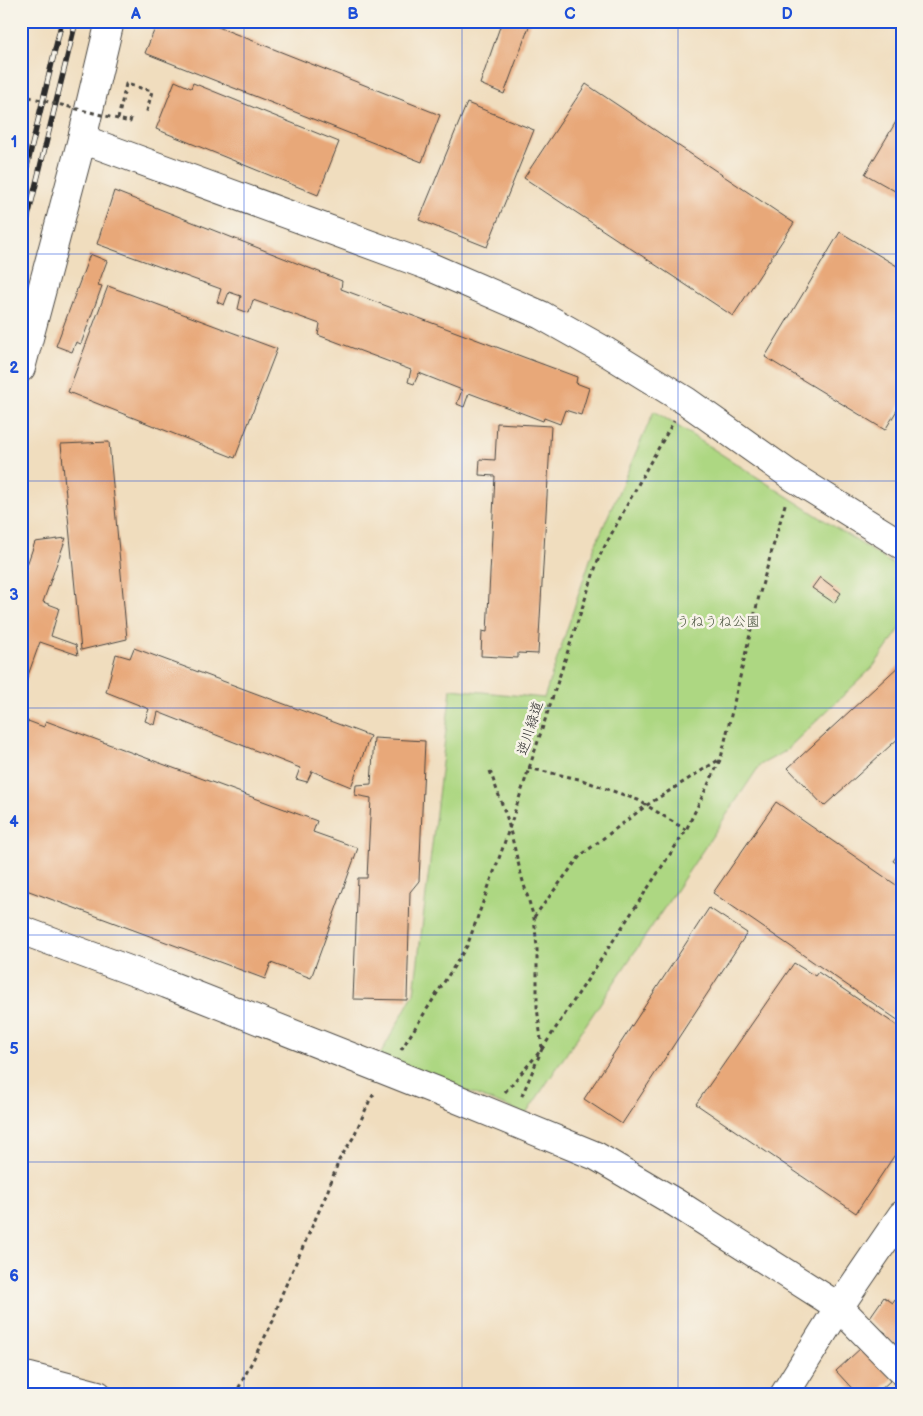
<svg xmlns="http://www.w3.org/2000/svg" width="923" height="1416" viewBox="0 0 923 1416" font-family="'Balsamiq Sans','Klee One',sans-serif">
	<rect width="100%" height="100%" fill="#f7f3e8"/>
	<filter id="ink" filterUnits="userSpaceOnUse"><feTurbulence type="fractalNoise" baseFrequency=".02" numOctaves="2"/><feDisplacementMap in="SourceGraphic" scale="10" xChannelSelector="R" yChannelSelector="G"/><feConvolveMatrix kernelMatrix="1 2 1 2 8 2 1 2 1" color-interpolation-filters="sRGB"/></filter>
	<filter id="wash" filterUnits="userSpaceOnUse"><feTurbulence type="fractalNoise" baseFrequency=".0096" numOctaves="4" result="noise"/><feDisplacementMap in="SourceGraphic" scale="20" xChannelSelector="R" yChannelSelector="G"/><feGaussianBlur stdDeviation="1.12" result="paint"/><feColorMatrix in="noise" values="0 0 0 0 0 0 0 0 0 0 0 0 0 0 0 0 0 1.4 0 .05"/><feComposite in="paint" operator="in"/></filter>
	<g filter="url(#wash)">
		<rect width="100%" height="100%" fill="#f0ddbe"/>
		<!-- green -->
		<polygon fill="#add782" stroke="#6c8156" points="654,411 902,570 902,626 873,667 784,752 760,765 526,1114 379,1057 414,993 451,689 544,698 594,548"/>
		<g id="blocks">
			<!-- building -->
			<g fill="#e8a879">
				<polygon points="158,21 203,21 440,115 422,162 145,53"/>
				<polygon points="502,21 531,21 504,94 480,84"/>
				<polygon points="175,81 191,88 193,83 339,142 318,195 156,129"/>
				<polygon points="586,84 794,223 733,316 524,178"/>
				<polygon points="467,103 534,130 487,247 419,220"/>
				<polygon points="897,120 902,122 902,195 865,174"/>
				<polygon points="114,191 342,281 341,289 577,377 576,383 589,388 581,415 565,410 560,424 544,418 543,421 469,393 464,407 457,404 462,390 419,373 414,384 408,382 411,370 318,335 320,324 253,300 249,313 238,309 241,296 229,292 224,305 217,302 221,289 97,244"/>
				<polygon points="840,232 902,269 902,402 885,430 765,357"/>
				<polygon points="90,254 107,261 98,285 102,286 81,344 76,342 72,352 56,346"/>
				<polygon points="108,286 277,349 235,458 68,392"/>
				<polygon points="497,423 551,426 538,654 518,653 518,658 481,656 482,631 487,632 495,476 479,475 480,459 495,460"/>
				<polygon points="109,442 127,639 81,650 61,444"/>
				<polygon points="66,538 43,602 59,608 51,636 76,645 78,655 40,642 23,689 21,689 21,582 35,542"/>
				<polygon points="820,577 841,593 834,603 812,588"/>
				<polygon points="134,648 370,736 351,787 312,771 307,782 296,779 300,768 158,712 155,725 145,721 149,709 106,692 116,654 130,658"/>
				<polygon points="901,664 902,735 824,806 788,768"/>
				<polygon points="28,721 44,727 46,721 317,821 313,832 358,848 311,978 271,963 265,979 21,888 21,738"/>
				<polygon points="374,738 425,741 419,881 410,892 407,1000 353,999 358,878 367,878 371,798 355,795 356,785 371,784"/>
				<polygon points="776,802 902,889 902,1023 713,893"/>
				<polygon points="902,848 902,867 893,861"/>
				<polygon points="709,908 747,933 622,1124 584,1099"/>
				<polygon points="794,963 815,976 818,972 902,1029 902,1144 856,1213 696,1104"/>
				<polygon points="884,1297 893,1303 895,1300 902,1305 901,1309 902,1309 902,1345 900,1347 884,1336 886,1333 868,1320"/>
				<polygon points="862,1347 892,1379 875,1395 858,1395 836,1371"/>
			</g>
		</g>
	</g>
	<g filter="url(#ink)">
		<use href="#blocks" fill-opacity="0" stroke="#494641" stroke-width="1"/>
		<g fill="none" stroke-linecap="round" stroke-linejoin="round">
			<!-- minor casing -->
			<g stroke="#494641" stroke-width="30">
				<g id="minor">
					<polyline points="82,139 426,265 541,315 605,351 686,401 793,477 902,545"/>
					<polyline points="21,368 82,139 110,21"/>
					<polyline points="21,930 167,984 445,1094 596,1156 676,1203 839,1307 902,1371"/>
					<polyline points="21,1376 30,1377 98,1395"/>
					<polyline points="784,1395 839,1307 902,1215"/>
				</g>
			</g>
			<!-- path -->
			<g stroke="#494641" stroke-width="3" stroke-dasharray="4 4" stroke-linecap="butt">
				<polyline points="21,27 22,21"/>
				<polyline points="118,119 126,84 152,91 146,115"/>
				<polyline points="528,768 579,779 638,800 686,830"/>
				<polyline points="490,771 507,818 522,878 534,918 537,947 537,1007 542,1048"/>
				<polyline points="534,917 580,856 647,805 720,759"/>
				<polyline points="542,1049 686,830 721,758 759,596 786,501"/>
				<polyline points="401,1050 467,946 502,850 599,557 647,468 674,421"/>
				<polyline points="505,1092 542,1049 521,1098"/>
				<polyline points="235,1395 273,1321 281,1296 327,1193 339,1160 353,1138 369,1102 375,1092"/>
			</g>
			<!-- minor -->
			<use href="#minor" stroke="#fff" stroke-width="28"/>
			<!-- rail casing -->
			<g stroke="#2b2b2b" stroke-width="5.5">
				<g id="rail">
					<polyline points="21,191 62,21"/>
					<polyline points="21,245 76,21"/>
				</g>
			</g>
			<!-- rail -->
			<use href="#rail" stroke="#f7f3e8" stroke-width="4" stroke-dasharray="11" stroke-linecap="butt"/>
			<!-- path-bridge -->
			<polyline stroke="#494641" stroke-width="3" stroke-dasharray="4 4" stroke-linecap="butt" points="21,95 130,122 131,118"/>
		</g>
	</g>
	<!-- grid -->
	<path fill="none" stroke="#1d4ed8" stroke-width="1" stroke-opacity="0.55" d="M244,21V1395M462,21V1395M678,21V1395M21,254H902M21,481H902M21,708H902M21,935H902M21,1162H902"/>
	<g text-anchor="middle" dominant-baseline="central" stroke-width="5" stroke-linejoin="round" paint-order="stroke">
		<!-- park labels -->
		<g font-size="14" fill="#4c5641" stroke="#f7f3e8">
			<text x="718" y="621">うねうね公園</text>
		</g>
		<!-- street labels -->
		<g font-size="14" fill="#2b2b2b" stroke="#f7f3e8">
			<text transform="translate(530 728) rotate(-72)">逆川緑道</text>
		</g>
	</g>
	<!-- margin -->
	<rect width="923" height="1416" fill="none" stroke="#f7f3e8" stroke-width="55"/>
	<rect x="28" y="28" width="868" height="1360" fill="none" stroke="#1d4ed8" stroke-width="2"/>
	<g font-size="16" text-anchor="middle" font-weight="bold" fill="#1d4ed8">
		<text x="136" y="19">A</text>
		<text x="353" y="19">B</text>
		<text x="570" y="19">C</text>
		<text x="787" y="19">D</text>
		<text x="14" y="147">1</text>
		<text x="14" y="373">2</text>
		<text x="14" y="600">3</text>
		<text x="14" y="827">4</text>
		<text x="14" y="1054">5</text>
		<text x="14" y="1281">6</text>
	</g>
</svg>
